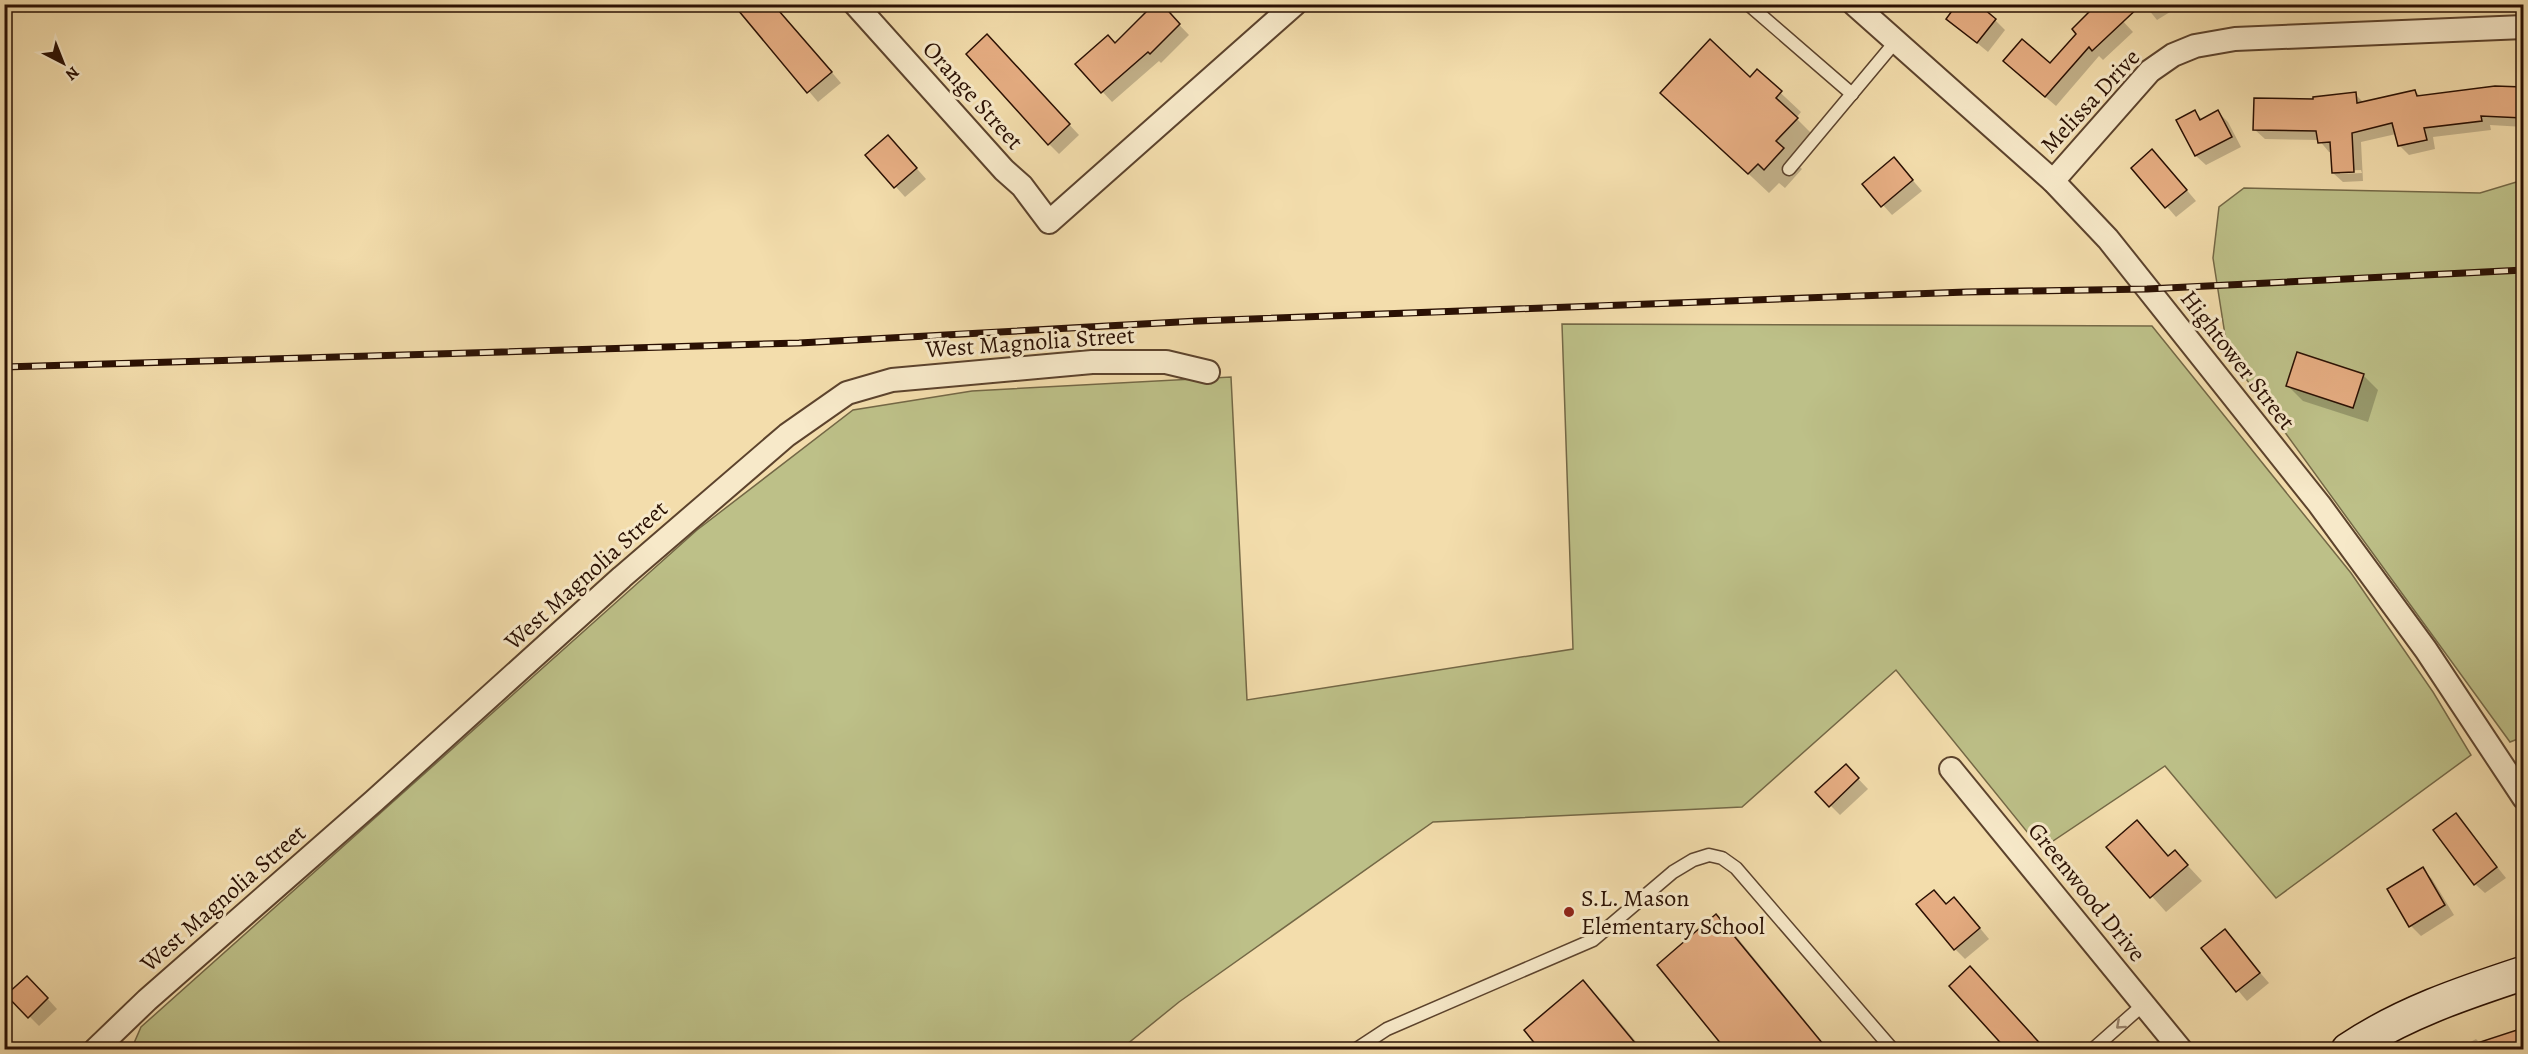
<svg xmlns="http://www.w3.org/2000/svg" width="2528" height="1054" viewBox="0 0 2528 1054" font-family="Alegreya,serif">
	<rect width="100%" height="100%" fill="#f3ddac"/>
	<filter id="stains"><feTurbulence type="fractalNoise" baseFrequency=".00333" numOctaves="4"/><feColorMatrix values="0 0 0 0 .2 0 0 0 0 .09 0 0 0 0 .02 0 0 0 .5 -.17"/></filter>
	<radialGradient id="worn" r=".72"><stop offset=".6" stop-color="#630" stop-opacity="0"/><stop offset="1" stop-color="#630" stop-opacity=".3"/></radialGradient>
	<!-- green -->
	<g fill="#bdc088" stroke="#746846" stroke-width="1.5">
		<polygon points="2523,180 2523,737 2510,742 2228,354 2213,258 2219,207 2244,188 2480,193"/>
		<polygon points="1562,324 2152,326 2351,573 2433,692 2471,755 2276,898 2165,766 2041,849 1896,670 1742,807 1433,822 1179,1002 1121,1049 131,1050 141,1027 697,530 853,410 972,391 1231,377 1247,700 1573,649"/>
	</g>
	<!-- shadow -->
	<g fill="#0003" fill-rule="evenodd">
		<polygon points="735,4 773,4 841,83 818,102"/>
		<polygon points="1159,4 1189,35 1161,63 1159,61 1112,102 1077,64 1115,44"/>
		<polygon points="2107,4 2133,32 2103,60 2099,56 2056,106 2015,71 2050,65"/>
		<polygon points="2144,4 2183,4 2157,20"/>
		<polygon points="1948,19 1995,20 2005,30 1988,52"/>
		<polygon points="996,46 1079,135 1059,154 1049,144"/>
		<polygon points="1757,71 1801,112 1796,118 1817,139 1795,162 1802,169 1785,188 1779,183 1769,193 1662,93 1750,79"/>
		<path d="M2495,87L2524,89V127L2490,125L2491,130L2433,137L2435,149L2409,155L2399,145L2396,134L2361,142L2363,181L2343,182L2333,173L2332,152H2329L2319,140L2265,139L2255,130L2315,101L2355,94L2364,103L2415,91L2421,97ZM2361,170L2362,173L2340,174V171Z"/>
		<polygon points="2195,112 2203,120 2218,112 2228,122 2241,147 2206,165 2196,156"/>
		<polygon points="898,147 926,179 905,197 867,155"/>
		<polygon points="2162,161 2196,201 2176,217 2133,168"/>
		<polygon points="1903,169 1922,191 1892,215 1883,205"/>
		<polygon points="2363,375 2378,390 2368,422 2303,401 2288,386"/>
		<polygon points="1846,766 1868,789 1840,815 1817,792"/>
		<polygon points="2456,815 2506,878 2485,893 2475,884"/>
		<polygon points="2137,822 2169,857 2175,852 2202,881 2166,912 2108,847"/>
		<polygon points="2422,869 2432,879 2454,915 2421,936 2411,926"/>
		<polygon points="1964,909 1989,939 1965,959 1955,949"/>
		<polygon points="1716,916 1736,936 1829,1050 1728,1050"/>
		<polygon points="2224,931 2269,983 2247,1001 2203,949"/>
		<polygon points="1583,982 1603,1002 1643,1050 1542,1050"/>
		<polygon points="37,987 57,1009 39,1026 29,1016"/>
		<polygon points="2524,1029 2524,1050 2455,1050 2476,1039 2481,1044"/>
	</g>
	<!-- building -->
	<g fill="#e7ae83" stroke="#2a1003" stroke-width="1.5">
		<polygon points="733,4 773,4 832,72 807,93"/>
		<polygon points="1154,4 1162,4 1180,24 1150,54 1148,52 1101,93 1075,64 1108,35 1115,43"/>
		<polygon points="1957,4 1978,4 1996,19 1977,43 1946,19"/>
		<polygon points="2097,4 2142,4 2092,51 2089,47 2045,97 2003,61 2022,39 2050,63 2076,34 2072,29"/>
		<polygon points="987,34 1070,124 1048,145 966,54"/>
		<polygon points="1710,39 1750,77 1757,69 1782,91 1776,98 1798,118 1776,141 1784,148 1764,170 1758,164 1748,174 1660,93"/>
		<polygon points="2495,86 2523,87 2523,118 2481,116 2482,121 2424,128 2427,140 2398,146 2392,123 2352,133 2354,172 2332,173 2330,142 2318,143 2316,131 2253,130 2254,98 2313,99 2313,97 2356,92 2357,103 2415,90 2417,96"/>
		<polygon points="2195,110 2200,120 2218,110 2232,137 2195,156 2176,120"/>
		<polygon points="888,135 917,168 894,188 865,155"/>
		<polygon points="2152,149 2187,190 2165,208 2131,168"/>
		<polygon points="1894,157 1913,180 1881,207 1862,184"/>
		<polygon points="2297,352 2364,374 2353,408 2286,386"/>
		<polygon points="1846,764 1859,778 1829,807 1815,792"/>
		<polygon points="2456,813 2497,867 2474,885 2433,830"/>
		<polygon points="2137,820 2168,856 2175,850 2188,865 2150,898 2106,847"/>
		<polygon points="2423,867 2445,905 2409,927 2387,889"/>
		<polygon points="1934,890 1946,904 1954,897 1980,928 1954,950 1916,904"/>
		<polygon points="1716,914 1828,1050 1726,1050 1657,965"/>
		<polygon points="2225,929 2260,973 2236,992 2201,948"/>
		<polygon points="1970,966 2046,1050 2007,1050 1949,986"/>
		<polygon points="27,976 48,998 28,1018 6,995"/>
		<polygon points="1583,980 1641,1050 1540,1050 1524,1030"/>
		<polygon points="2523,1028 2523,1050 2468,1050 2468,1046"/>
	</g>
	<g fill="none" stroke-linecap="round" stroke-linejoin="round">
		<!-- lane casing -->
		<g stroke="#5c432d" stroke-width="15">
			<g id="lane">
				<polyline points="1748,4 1852,94"/>
				<polyline points="1789,169 1896,41"/>
				<polyline points="1355,1050 1387,1029 1593,940 1673,872 1693,860 1709,855 1722,858 1736,868 1893,1050"/>
				<polyline points="2092,1050 2144,1004"/>
			</g>
		</g>
		<!-- street casing -->
		<g stroke="#5c432d" stroke-width="26">
			<g id="street">
				<polyline points="855,4 1004,170 1022,186 1049,222 1295,4"/>
				<polyline points="1854,4 2053,181 2108,239 2319,504 2426,650 2524,798"/>
				<polyline points="2053,181 2150,71 2173,55 2195,46 2235,39 2524,27"/>
				<polyline points="1951,769 2181,1050"/>
				<polyline points="95,1050 147,1000 374,801 622,577 787,435 847,393 892,380 1092,362 1166,362 1208,372"/>
			</g>
		</g>
		<!-- secondary casing -->
		<g stroke="#2a1003" stroke-width="36">
			<path id="secondary" d="M2348,1050C2401,1014 2463,993 2524,973"/>
		</g>
		<!-- lane -->
		<use href="#lane" stroke="#f7e9c9" stroke-width="12"/>
		<!-- street -->
		<use href="#street" stroke="#f7e9c9" stroke-width="22"/>
		<!-- secondary -->
		<use href="#secondary" stroke="#f7e9c9" stroke-width="33"/>
		<!-- rail casing -->
		<g stroke="#2a1003" stroke-width="7">
			<polyline id="rail" points="4,367 799,343 1197,321 1966,292 2147,289 2524,270"/>
		</g>
		<!-- rail -->
		<use href="#rail" stroke="#f7e9c9" stroke-width="4.5" stroke-dasharray="14" stroke-linecap="butt"/>
	</g>
	<!-- one-way arrows -->
	<defs><path id="oneway-chevron" d="M-2-3.5L2.5 0L-2 3.5" fill="none" stroke-width="1.6" stroke-linecap="round" stroke-linejoin="round" transform="scale(1.5)"/></defs>
	<use stroke="#9b8770" href="#oneway-chevron" transform="translate(2120 1025) rotate(138)"/>
	<!-- markers -->
	<circle fill="#8f2418" stroke="#f7e9c9" stroke-width="2" cx="1569" cy="912" r="6"/>
	<g text-anchor="middle" dominant-baseline="central" stroke-width="6" stroke-linejoin="round" paint-order="stroke">
		<!-- street labels -->
		<g font-size="24" fill="#2a1003" stroke="#f7e9c9">
			<text transform="translate(973 95) rotate(48)">Orange Street</text>
			<text transform="translate(2090 101) rotate(-47)">Melissa Drive</text>
			<text transform="translate(1030 342) rotate(-4)">West Magnolia Street</text>
			<text transform="translate(2238 360) rotate(52)">Hightower Street</text>
			<text transform="translate(586 575) rotate(-42)">West Magnolia Street</text>
			<text transform="translate(2087 892) rotate(51)">Greenwood Drive</text>
			<text transform="translate(223 898) rotate(-41)">West Magnolia Street</text>
		</g>
		<!-- poi labels -->
		<g font-size="24" fill="#2a1003" stroke="#f7e9c9" text-anchor="start">
			<text x="1581" y="898">S.L. Mason<tspan x="1581" dy="28">Elementary School</tspan></text>
		</g>
	</g>
	<!-- margin -->
	<rect width="2528" height="1054" fill="none" stroke="#f3ddac" stroke-width="24"/>
	<rect x="6" y="6" width="2516" height="1042" fill="none" stroke="#2a1003" stroke-width="3"/>
	<rect x="12" y="12" width="2504" height="1030" fill="none" stroke="#2a1003" stroke-width="1.5"/>
	<!-- north arrow -->
	<g transform="translate(63 63) rotate(138)" stroke="#f7e9c9" stroke-width="4.5" paint-order="stroke">
	<path d="M0-4.5L10 22L0 15L-10 22Z" fill="#2a1003"/>
	<text y="-9" font-size="16" font-weight="bold" text-anchor="middle" fill="#2a1003">N</text>
	</g>
	<rect width="100%" height="100%" filter="url(#stains)"/>
	<rect width="100%" height="100%" fill="url(#worn)"/>
</svg>
